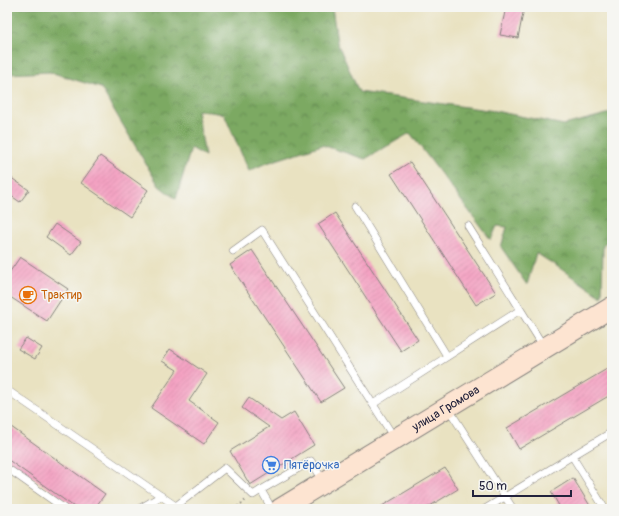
<svg xmlns="http://www.w3.org/2000/svg" width="619" height="516" viewBox="0 0 619 516" font-family="Pangolin,sans-serif">
	<defs>
		<pattern id="forest-crowns" width="20" height="18" patternUnits="userSpaceOnUse"><rect width="20" height="18" fill="#7ca962"/><path d="M2 6a3 3 0 1 1 6 0M12 15a3 3 0 1 1 6 0" fill="none" stroke="#658952"/></pattern>
		<pattern id="building-hatch" width="6" height="6" patternUnits="userSpaceOnUse"><rect width="6" height="6" fill="#f4a2c2"/><path d="M-1 1l2-2M0 6l6-6M5 7l2-2" fill="none" stroke="#d18ba8"/></pattern>
	</defs>
	<rect width="100%" height="100%" fill="#f6f6f2"/>
	<filter id="ink" filterUnits="userSpaceOnUse"><feTurbulence type="fractalNoise" baseFrequency=".025" numOctaves="2"/><feDisplacementMap in="SourceGraphic" scale="8" xChannelSelector="R" yChannelSelector="G"/><feConvolveMatrix kernelMatrix="1 2 1 2 8 2 1 2 1" color-interpolation-filters="sRGB"/></filter>
	<filter id="wash" filterUnits="userSpaceOnUse"><feTurbulence type="fractalNoise" baseFrequency=".012" numOctaves="4" result="noise"/><feDisplacementMap in="SourceGraphic" scale="16" xChannelSelector="R" yChannelSelector="G"/><feGaussianBlur stdDeviation="0.9" result="paint"/><feColorMatrix in="noise" values="0 0 0 0 0 0 0 0 0 0 0 0 0 0 0 0 0 1.4 0 .05"/><feComposite in="paint" operator="in"/></filter>
	<g filter="url(#wash)">
		<rect width="100%" height="100%" fill="#e9e2c1"/>
		<!-- forest -->
		<polygon fill="url(#forest-crowns)" stroke="#4f664e" points="7,7 332,7 337,42 359,92 495,111 564,125 607,114 612,111 612,237 603,245 602,297 555,265 536,253 527,285 501,247 507,227 497,226 491,240 410,133 365,159 322,145 264,164 249,171 224,114 197,110 205,156 191,148 176,199 159,186 101,88 50,72 7,74"/>
		<g id="blocks">
			<!-- building -->
			<g fill="url(#building-hatch)">
				<polygon points="506,7 518,7 524,8 518,38 500,35"/>
				<polygon points="100,156 148,190 130,217 81,183"/>
				<polygon points="410,162 496,293 476,305 391,174"/>
				<polygon points="7,175 29,190 20,202 7,193"/>
				<polygon points="335,213 418,340 401,351 318,224"/>
				<polygon points="55,224 81,242 71,255 46,237"/>
				<polygon points="252,250 344,388 321,402 230,265"/>
				<polygon points="20,257 68,289 47,321 7,295 7,276"/>
				<polygon points="26,338 42,348 35,359 18,349"/>
				<polygon points="170,349 207,374 189,401 219,422 204,444 151,408 177,370 162,361"/>
				<polygon points="612,366 612,394 519,449 507,428"/>
				<polygon points="249,398 281,420 294,412 314,445 250,485 230,451 269,427 242,408"/>
				<polygon points="7,424 105,494 94,509 77,509 7,459"/>
				<polygon points="445,468 458,489 425,509 377,509"/>
				<polygon points="573,478 592,509 561,509 551,492"/>
			</g>
		</g>
	</g>
	<g filter="url(#ink)">
		<use href="#blocks" fill-opacity="0" stroke="#86827e" stroke-width="1"/>
		<g fill="none" stroke-linecap="round" stroke-linejoin="round">
			<!-- lane casing -->
			<g stroke="#86827e" stroke-width="8">
				<g id="lane">
					<polyline points="355,206 447,356"/>
					<polyline points="468,226 544,347"/>
					<polyline points="233,251 262,230 395,439"/>
					<polyline points="7,390 180,509"/>
					<polyline points="373,404 520,310"/>
					<polyline points="448,408 513,509"/>
					<polyline points="572,456 605,509"/>
					<polyline points="7,468 65,509"/>
					<polyline points="176,506 225,468 253,495 261,490"/>
					<polyline points="139,509 161,496"/>
					<polyline points="272,509 261,490 311,461 324,482"/>
					<polyline points="485,509 572,456 612,432"/>
				</g>
			</g>
			<!-- secondary casing -->
			<g stroke="#86827e" stroke-width="22">
				<g id="secondary">
					<path id="s1" d="M280,509L612,307"/>
				</g>
			</g>
			<!-- path -->
			<polyline stroke="#86827e" stroke-width="2.5" stroke-dasharray="1 3" stroke-linecap="butt" points="235,509 246,500"/>
			<!-- lane -->
			<use href="#lane" stroke="#fff" stroke-width="7"/>
			<!-- secondary -->
			<use href="#secondary" stroke="#fde4d1" stroke-width="20"/>
		</g>
	</g>
	<!-- icons -->
	<defs>
		<g id="cafe-ring" transform="scale(0.9)"><circle r="9.5" fill="#f6f6f2" stroke="#e8710a" stroke-width="1.5"/><path d="M-5.5-4.5H6V0H3Q3 3.5 0 3.5H-2.5Q-5.5 3.5-5.5 0ZM3-3.2v2h1.7v-2ZM-6 4.5H4V6H-6Z" fill="#e8710a"/></g>
		<g id="supermarket-ring" transform="scale(0.9)"><circle r="9.5" fill="#f6f6f2" stroke="#3f7fe0" stroke-width="1.5"/><path d="M-6-5.5h2.5l.6 2H6L4.5 2H-2.5L-4.4-4H-6ZM-1.5 3.2a1.3 1.3 0 1 0 .1 0ZM3 3.2a1.3 1.3 0 1 0 .1 0Z" fill="#3f7fe0"/></g>
	</defs>
	<g fill-rule="evenodd">
		<use href="#cafe-ring" x="28" y="295"/>
		<use href="#supermarket-ring" x="271" y="465"/>
	</g>
	<g text-anchor="middle" dominant-baseline="central" stroke-width="3" stroke-linejoin="round" paint-order="stroke">
		<!-- food labels -->
		<g font-size="12" fill="#c56008" stroke="#f6f6f2" text-anchor="start">
			<text x="41" y="295">Трактир</text>
		</g>
		<!-- street labels -->
		<g font-size="12" fill="#22223b" stroke="#f6f6f2">
			<text stroke="none"><textPath href="#s1" startOffset="194">улица Громова</textPath></text>
		</g>
		<!-- shop labels -->
		<g font-size="12" fill="#366cbe" stroke="#f6f6f2" text-anchor="start">
			<text x="284" y="465">Пятёрочка</text>
		</g>
	</g>
	<!-- margin -->
	<rect width="619" height="516" fill="none" stroke="#f6f6f2" stroke-width="24"/>
	<!-- scale -->
	<path d="M473 490v6h98v-6" fill="none" stroke="#22223b" stroke-width="2"/>
	<text x="479" y="490" font-size="12" fill="#22223b" stroke="#f6f6f2" stroke-width="3" paint-order="stroke">50 m</text>
</svg>
